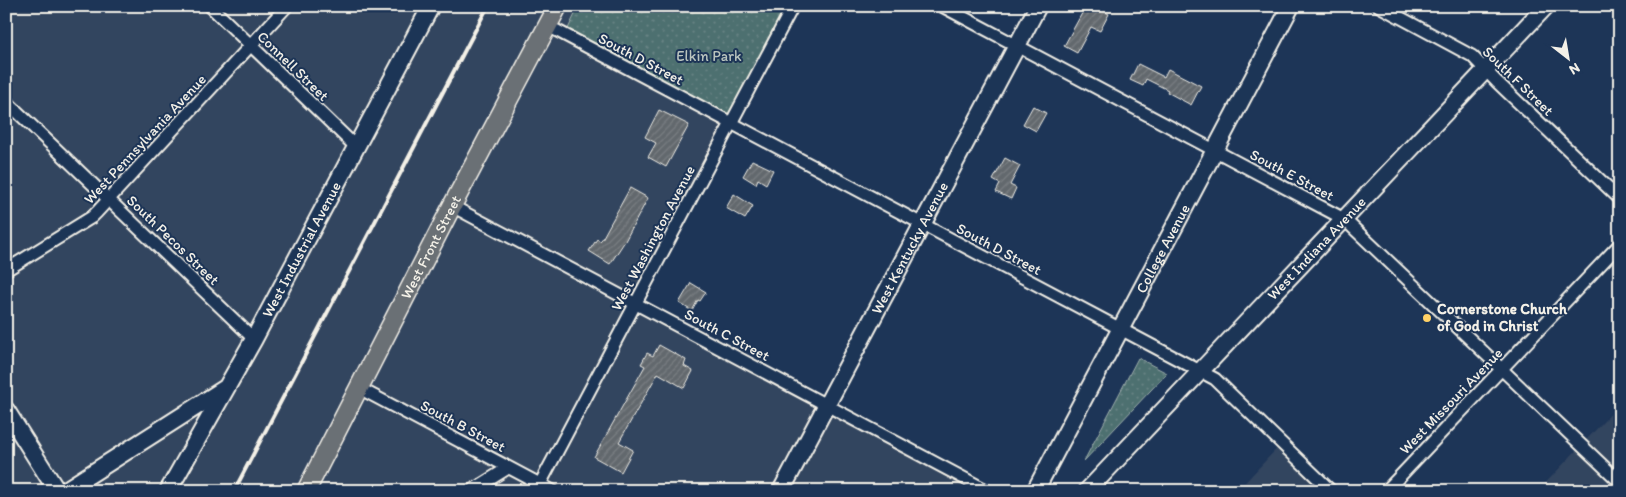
<svg xmlns="http://www.w3.org/2000/svg" width="1626" height="497" viewBox="0 0 1626 497" font-family="Itim,sans-serif">
	<defs>
		<pattern id="park-dots" width="8" height="8" patternUnits="userSpaceOnUse" patternTransform="scale(1.25)"><rect width="8" height="8" fill="#4d6f70"/><path d="M2 2h.1M6 6h.1" fill="none" stroke="#678484" stroke-width="1.8" stroke-linecap="round"/></pattern>
		<pattern id="building-hatch" width="6" height="6" patternUnits="userSpaceOnUse" patternTransform="scale(1.25)"><rect width="6" height="6" fill="#62686d"/><path d="M-1 1l2-2M0 6l6-6M5 7l2-2" fill="none" stroke="#797e82"/></pattern>
	</defs>
	<rect width="100%" height="100%" fill="#1d3557"/>
	<filter id="ink" filterUnits="userSpaceOnUse"><feTurbulence type="fractalNoise" baseFrequency=".02" numOctaves="2"/><feDisplacementMap in="SourceGraphic" scale="10" xChannelSelector="R" yChannelSelector="G"/><feConvolveMatrix kernelMatrix="1 2 1 2 8 2 1 2 1" color-interpolation-filters="sRGB"/></filter>
	<g filter="url(#ink)">
		<!-- built -->
		<g fill="#32445e">
			<polygon points="6,6 670,6 730,124 636,304 988,491 6,491"/>
			<polygon points="1620,404 1620,491 1538,491"/>
			<polygon points="1282,443 1332,491 1237,491"/>
		</g>
		<!-- park -->
		<g fill="url(#park-dots)" stroke="#a0b0ac">
			<polygon points="579,6 793,6 731,124 565,35"/>
			<polygon points="1138,358 1167,373 1084,461"/>
		</g>
		<!-- building -->
		<g fill="url(#building-hatch)" stroke="#f4f1e8">
			<polygon points="1086,6 1095,6 1109,14 1100,31 1091,27 1077,53 1064,46"/>
			<polygon points="1138,64 1164,77 1168,69 1201,86 1191,105 1167,92 1168,90 1146,79 1143,86 1130,80"/>
			<polygon points="1033,106 1046,113 1036,131 1023,124"/>
			<polygon points="659,110 689,125 666,167 648,157 656,143 645,137"/>
			<polygon points="1005,158 1020,166 1010,185 1016,188 1011,199 996,192 1000,184 993,180"/>
			<polygon points="752,160 773,170 766,184 758,179 756,184 743,176"/>
			<polygon points="630,188 648,198 625,241 610,264 589,251 597,239 600,241 602,239"/>
			<polygon points="734,194 753,206 745,219 726,208"/>
			<polygon points="691,283 706,292 700,301 698,300 692,311 679,303"/>
			<polygon points="659,345 686,360 684,366 693,371 684,388 658,373 619,442 633,450 621,472 594,457 645,366 641,364 647,353 653,356"/>
		</g>
		<g fill="none" stroke-linecap="round" stroke-linejoin="round">
			<!-- street casing -->
			<g stroke="#f4f1e8" stroke-width="15">
				<g id="street">
					<polyline points="210,6 356,147"/>
					<polyline points="942,6 1344,219 1620,482"/>
					<polyline points="1379,6 1472,56 1497,82 1620,199"/>
					<polyline points="548,26 1215,379 1331,491"/>
					<polyline points="6,101 254,339"/>
					<polyline points="452,206 988,491"/>
					<polyline points="6,270 92,217 97,212 287,6"/>
					<polyline points="359,388 553,491"/>
					<polyline points="540,484 793,6"/>
					<polyline points="471,491 508,468"/>
					<polyline points="1386,491 1620,244"/>
				</g>
			</g>
			<!-- secondary casing -->
			<g stroke="#f4f1e8" stroke-width="20">
				<g id="secondary">
					<polyline points="6,410 57,491"/>
					<polyline points="64,491 224,389"/>
					<path id="s1" d="M168,491L254,339L431,6"/>
					<path id="s2" d="M781,491L1038,6"/>
					<path id="s3" d="M1035,491L1291,6"/>
					<path id="s4" d="M1087,491L1546,6"/>
				</g>
			</g>
			<!-- primary casing -->
			<g stroke="#f4f1e8" stroke-width="21">
				<g id="primary">
					<path id="s5" d="M306,491L452,206L558,6"/>
				</g>
			</g>
			<!-- street -->
			<use href="#street" stroke="#1d3557" stroke-width="11"/>
			<!-- secondary -->
			<use href="#secondary" stroke="#1d3557" stroke-width="16"/>
			<!-- primary -->
			<use href="#primary" stroke="#6b6f75" stroke-width="18"/>
			<!-- rail -->
			<polyline stroke="#f4f1e8" stroke-width="4" points="234,491 488,6"/>
		</g>
	</g>
	<!-- markers -->
	<circle fill="#ffd166" stroke="#1d3557" stroke-width="2" cx="1427" cy="318" r="5"/>
	<g text-anchor="middle" dominant-baseline="central" stroke-width="4" stroke-linejoin="round" paint-order="stroke">
		<!-- park labels -->
		<g font-size="15" fill="#bac4be" stroke="#1d3557">
			<text x="709" y="56">Elkin Park</text>
		</g>
		<!-- street labels -->
		<g font-size="15" fill="#f4f1e8" stroke="#1d3557">
			<text transform="translate(641 59) rotate(28)">South D Street</text>
			<text transform="translate(293 66) rotate(44)">Connell Street</text>
			<text transform="translate(1518 81) rotate(44)">South F Street</text>
			<text transform="translate(145 139) rotate(-47)">West Pennsylvania Avenue</text>
			<text transform="translate(1292 175) rotate(28)">South E Street</text>
			<text transform="translate(653 238) rotate(-62)">West Washington Avenue</text>
			<text transform="translate(173 240) rotate(44)">South Pecos Street</text>
			<text stroke="none"><textPath href="#s5" startOffset="274">West Front Street</textPath></text>
			<text stroke="none"><textPath href="#s4" startOffset="334">West Indiana Avenue</textPath></text>
			<text stroke="none"><textPath href="#s2" startOffset="275">West Kentucky Avenue</textPath></text>
			<text transform="translate(999 249) rotate(28)">South D Street</text>
			<text stroke="none"><textPath href="#s3" startOffset="274">College Avenue</textPath></text>
			<text stroke="none"><textPath href="#s1" startOffset="276">West Industrial Avenue</textPath></text>
			<text transform="translate(727 335) rotate(28)">South C Street</text>
			<text transform="translate(1451 401) rotate(-46)">West Missouri Avenue</text>
			<text transform="translate(463 426) rotate(28)">South B Street</text>
		</g>
		<!-- poi labels -->
		<g font-size="15" font-weight="bold" fill="#f4f1e8" stroke="#1d3557" text-anchor="start">
			<text x="1437" y="309">Cornerstone Church<tspan x="1437" dy="17">of God in Christ</tspan></text>
		</g>
	</g>
	<!-- margin -->
	<rect width="1626" height="497" fill="none" stroke="#1d3557" stroke-width="25"/>
	<rect x="12" y="12" width="1601" height="472" fill="none" stroke="#f4f1e8" stroke-width="2" filter="url(#ink)"/>
	<!-- north arrow -->
	<g transform="translate(1568 58) rotate(149)" stroke="#1d3557" stroke-width="4" paint-order="stroke">
	<path d="M0-4L9 19L0 12L-9 19Z" fill="#f4f1e8"/>
	<text y="-8" font-size="14" font-weight="bold" text-anchor="middle" fill="#f4f1e8">N</text>
	</g>
</svg>
